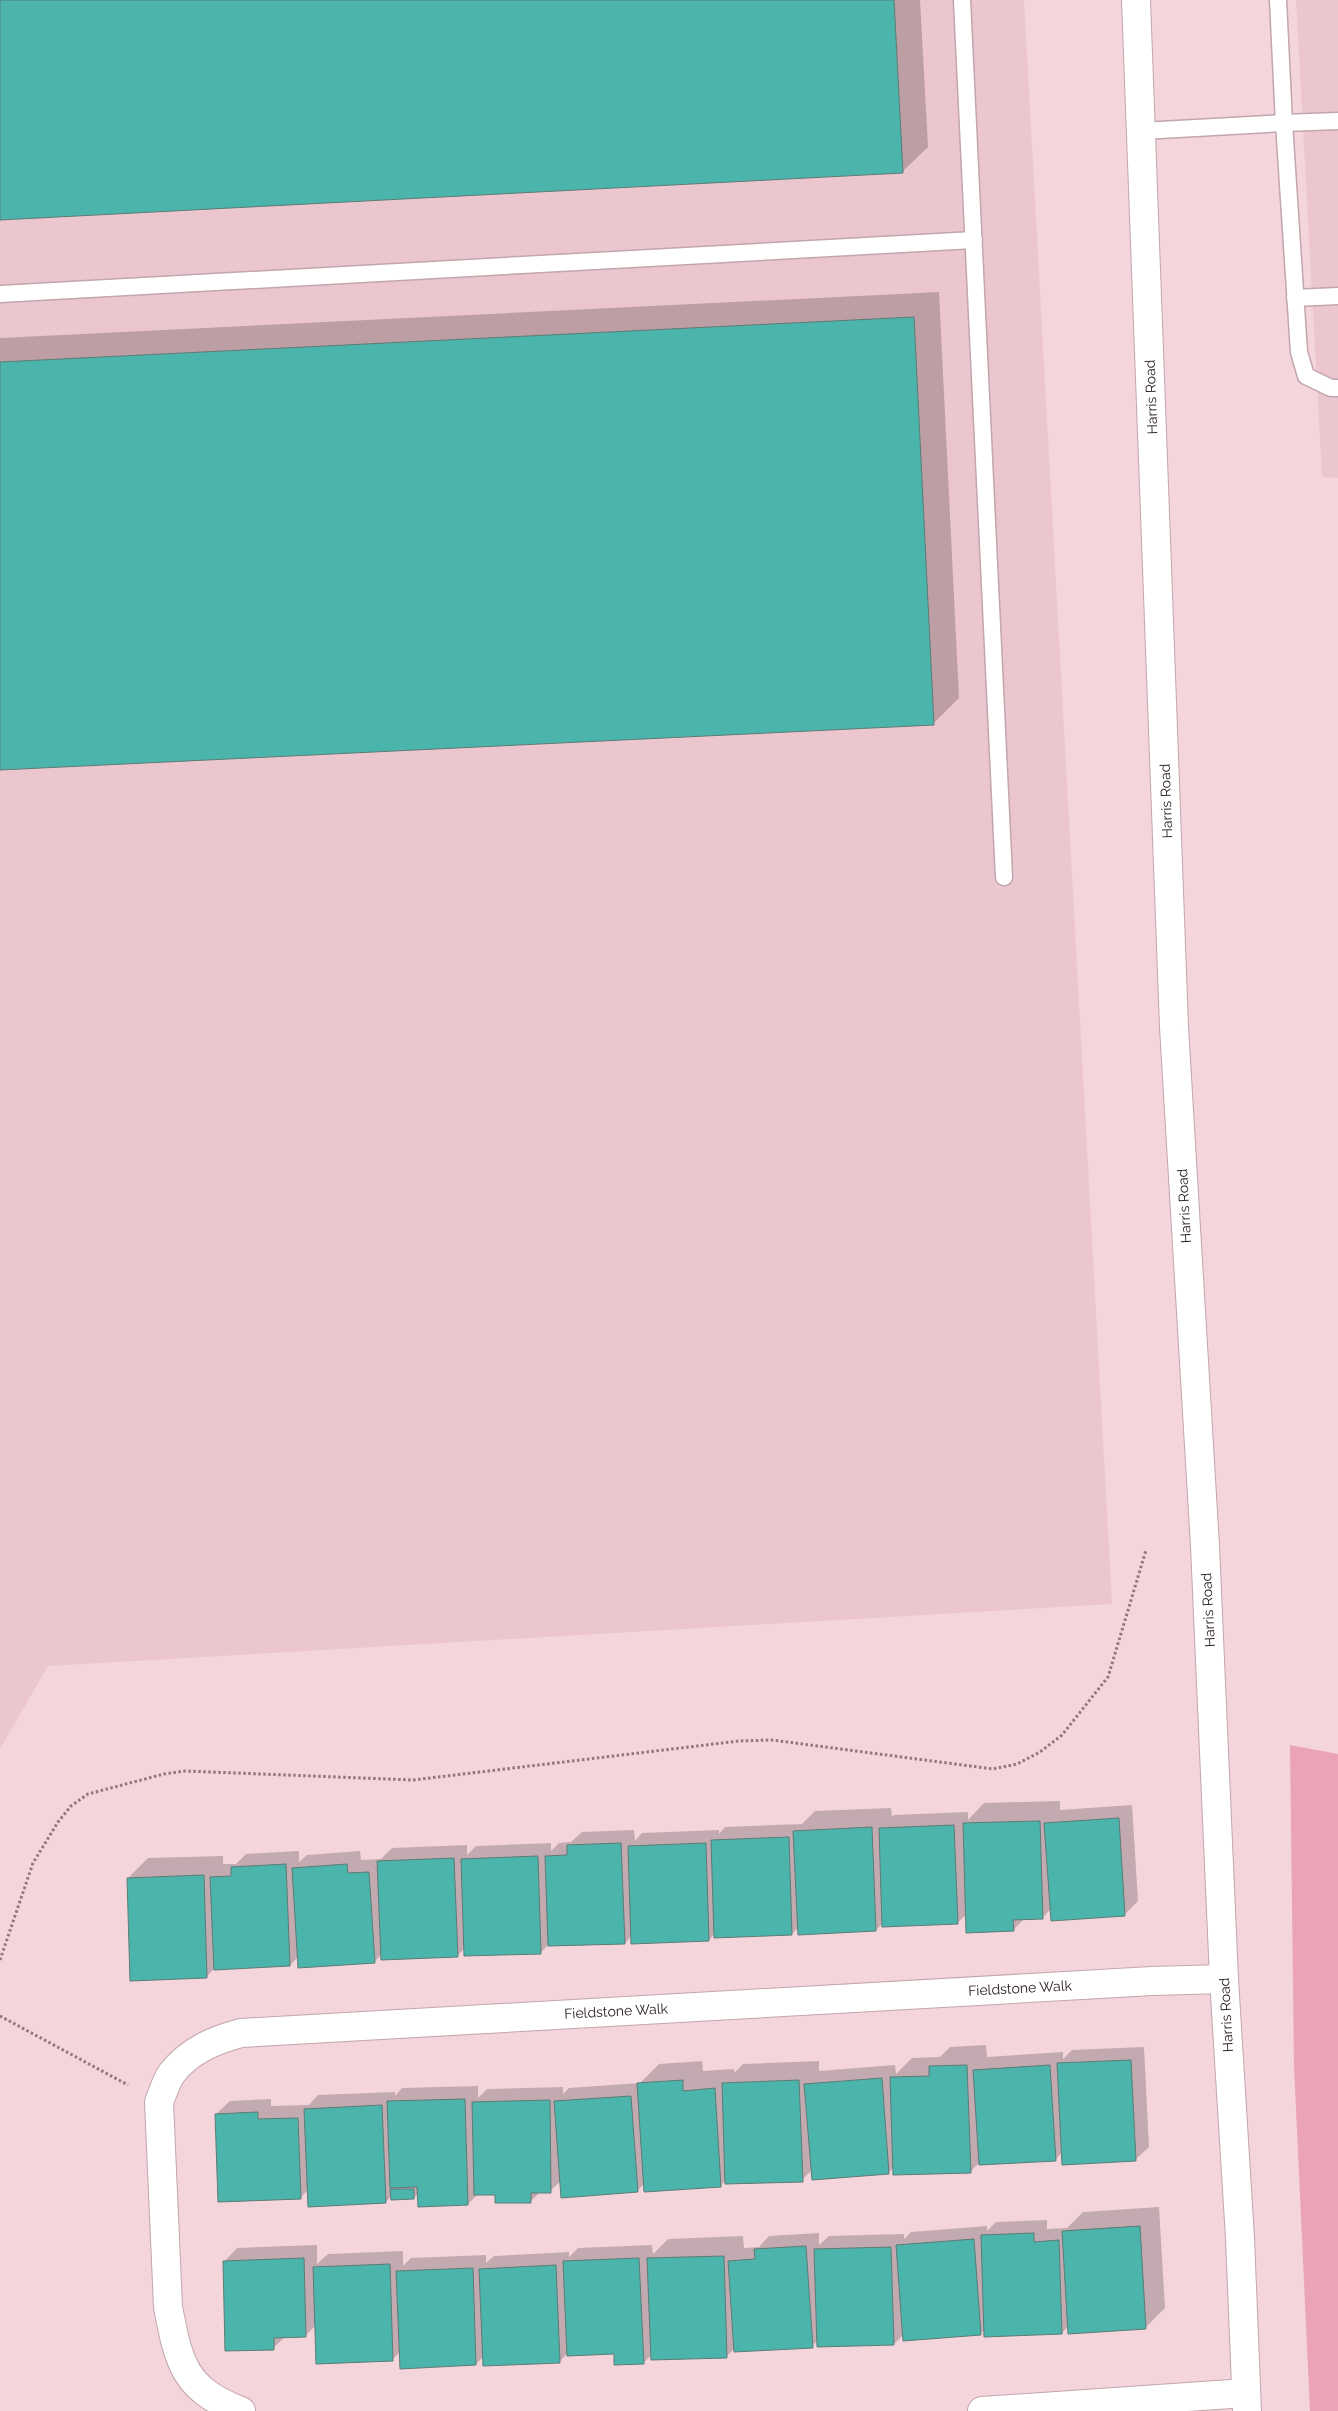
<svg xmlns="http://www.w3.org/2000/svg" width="1338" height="2411" viewBox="0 0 1338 2411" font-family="Raleway,sans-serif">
	<rect width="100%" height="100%" fill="#f4d5dc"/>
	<!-- built -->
	<g fill="#ecc6ce">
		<polygon points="0,0 1024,0 1112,1604 48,1666 0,1749"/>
		<polygon points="1296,0 1338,0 1338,478 1322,477"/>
	</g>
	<!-- green -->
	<polygon fill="#eaa4b5" points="1290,1745 1338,1754 1338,2411 1310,2411 1294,2066"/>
	<!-- shadow -->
	<g fill="#0003">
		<polygon points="0,0 920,0 928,147 902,172 0,219"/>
		<polygon points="939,292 959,698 933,724 0,769 0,338"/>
		<polygon points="1060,1801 1060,1810 1132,1805 1138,1901 1125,1914 1051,1909 1042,1918 1025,1918 1013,1930 967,1914 957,1923 884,1922 876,1930 799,1927 792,1934 715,1933 709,1940 633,1943 632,1935 625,1943 550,1943 540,1953 465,1948 457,1956 382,1954 374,1962 299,1956 290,1965 215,1968 206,1977 128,1878 148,1858 223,1856 223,1864 236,1864 246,1854 299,1851 299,1862 307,1855 360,1851 361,1860 381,1859 392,1848 467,1845 467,1855 476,1846 551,1843 551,1851 559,1843 571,1842 582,1832 634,1830 635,1841 642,1833 719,1830 719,1834 725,1827 802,1824 815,1811 891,1808 892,1817 894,1815 968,1812 968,1820 984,1803"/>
		<polygon points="986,2045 987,2057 1063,2052 1063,2059 1072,2050 1144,2047 1149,2147 1135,2160 1062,2152 1055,2160 980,2162 970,2172 894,2167 888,2173 812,2170 802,2180 726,2180 720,2186 645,2183 637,2191 561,2181 550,2191 540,2192 530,2202 496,2194 478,2194 468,2204 418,2193 414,2198 392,2196 385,2202 309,2189 300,2198 216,2114 230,2101 271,2099 271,2106 309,2105 318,2095 395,2092 395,2096 402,2088 478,2086 478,2098 487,2089 563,2087 563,2094 569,2088 640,2083 659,2064 702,2061 703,2071 734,2069 734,2073 743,2064 819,2061 819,2071 895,2065 896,2074 912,2058 940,2057 950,2047"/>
		<polygon points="1159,2207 1165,2308 1145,2328 1069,2325 1062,2333 985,2329 980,2334 904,2334 894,2344 818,2340 812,2346 735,2348 727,2356 652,2355 643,2363 616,2353 568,2353 559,2362 484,2356 476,2364 400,2352 392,2360 316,2325 306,2335 286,2336 273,2348 224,2262 237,2248 317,2245 317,2264 328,2254 403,2251 403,2266 411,2258 486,2255 486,2263 494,2256 569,2252 569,2257 578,2248 652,2245 653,2254 668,2239 743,2236 744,2248 759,2247 769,2236 819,2233 819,2245 829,2236 904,2234 904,2239 911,2232 987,2226 987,2231 996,2222 1047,2220 1047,2229 1067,2228 1083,2212"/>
	</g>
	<!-- building -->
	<g fill="#4cb5ab" stroke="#5c7b77">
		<polygon points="0,0 894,0 903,173 0,220"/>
		<polygon points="914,317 934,725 0,770 0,362"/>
		<polygon points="1119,1818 1125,1916 1051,1921 1044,1823"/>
		<polygon points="1040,1821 1043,1919 1013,1920 1014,1931 966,1933 963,1823"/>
		<polygon points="954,1825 958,1924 882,1927 879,1828"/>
		<polygon points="872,1827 876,1931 798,1935 793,1831"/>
		<polygon points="789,1837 792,1935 714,1938 711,1840"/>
		<polygon points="621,1843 625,1944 548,1946 545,1856 567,1855 567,1845"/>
		<polygon points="706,1843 709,1941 631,1944 628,1846"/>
		<polygon points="538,1856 541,1954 464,1956 461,1859"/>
		<polygon points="454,1858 458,1957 381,1960 377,1861"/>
		<polygon points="286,1864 290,1966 214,1970 210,1877 231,1876 231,1867"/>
		<polygon points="347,1864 348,1873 369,1872 375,1963 298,1968 292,1868"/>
		<polygon points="204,1875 207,1978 130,1981 127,1878"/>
		<polygon points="1131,2060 1136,2161 1062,2165 1057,2063"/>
		<polygon points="967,2065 971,2173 893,2175 890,2077 929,2076 929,2066"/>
		<polygon points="1050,2065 1056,2161 979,2165 973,2070"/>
		<polygon points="882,2078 889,2174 812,2180 804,2084"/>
		<polygon points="683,2080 683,2091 715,2088 721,2187 644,2192 637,2083"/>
		<polygon points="799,2080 803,2182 725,2184 722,2083"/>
		<polygon points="631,2096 638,2192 561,2198 554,2101"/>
		<polygon points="465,2099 468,2205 418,2207 417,2187 390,2188 387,2101"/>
		<polygon points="550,2100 551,2193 531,2193 531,2203 495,2203 495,2195 474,2195 472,2102"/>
		<polygon points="382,2105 386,2203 308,2207 304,2109"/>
		<polygon points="258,2112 258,2119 298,2118 301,2199 218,2202 215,2114"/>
		<polygon points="390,2189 414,2189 414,2199 391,2200"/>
		<polygon points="1140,2226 1146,2329 1068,2334 1062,2231"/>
		<polygon points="1034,2233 1034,2242 1059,2240 1062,2334 984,2337 981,2235"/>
		<polygon points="974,2239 981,2335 903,2341 896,2245"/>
		<polygon points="806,2246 813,2348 734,2352 728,2261 755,2259 754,2249"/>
		<polygon points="891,2247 894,2345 817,2347 814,2249"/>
		<polygon points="724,2256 727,2358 651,2360 647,2258"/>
		<polygon points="304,2258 306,2337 274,2338 274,2350 225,2351 223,2261"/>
		<polygon points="639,2258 644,2364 614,2365 614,2354 567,2356 563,2261"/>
		<polygon points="390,2264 393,2361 316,2364 313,2267"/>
		<polygon points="556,2265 560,2363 483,2366 479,2269"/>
		<polygon points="473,2268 476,2365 400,2369 396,2271"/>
	</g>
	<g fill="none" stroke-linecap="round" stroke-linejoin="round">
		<!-- service casing -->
		<g stroke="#c3a6ac" stroke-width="19">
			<g id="service">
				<polyline points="962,0 1004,877"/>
				<polyline points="1278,0 1284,123 1338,121"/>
				<polyline points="1142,131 1284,123 1299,352 1306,376 1331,388 1338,388"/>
				<polyline points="0,294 974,240"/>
				<polyline points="1295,298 1338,296"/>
			</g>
		</g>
		<!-- minor casing -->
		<g stroke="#c3a6ac" stroke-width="30">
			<g id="minor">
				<path d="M241,2411C184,2389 179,2364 168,2307L159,2102C163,2093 166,2081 172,2073C190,2050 215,2040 241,2033L1152,1981L1224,1979"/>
				<polyline points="982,2411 1246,2393"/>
			</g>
		</g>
		<!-- secondary casing -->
		<g stroke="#c3a6ac" stroke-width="30">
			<polyline id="secondary" points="1136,0 1174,1027 1205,1546 1224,1979 1240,2238 1247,2411"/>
		</g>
		<!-- path -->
		<g stroke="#8e787d" stroke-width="3" stroke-dasharray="2.5 2.5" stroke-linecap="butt">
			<polyline points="0,1960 33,1863 58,1822 71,1806 88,1794 164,1774 185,1771 413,1780 739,1741 772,1740 993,1769 1017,1764 1040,1752 1062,1735 1108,1677 1146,1550"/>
			<polyline points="0,2016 128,2085"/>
		</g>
		<!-- service -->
		<use href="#service" stroke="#fff" stroke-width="16"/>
		<!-- minor -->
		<use href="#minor" stroke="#fff" stroke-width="28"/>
		<!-- secondary -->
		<use href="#secondary" stroke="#fff" stroke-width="28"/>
	</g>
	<g text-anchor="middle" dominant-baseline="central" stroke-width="4" stroke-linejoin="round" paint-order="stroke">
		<!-- street labels -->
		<g font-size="14" fill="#2c2023" stroke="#fff">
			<text transform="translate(1151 397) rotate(-92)">Harris Road</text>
			<text transform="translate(1166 801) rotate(-92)">Harris Road</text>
			<text transform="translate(1184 1206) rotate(-93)">Harris Road</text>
			<text transform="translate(1208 1610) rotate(-93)">Harris Road</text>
			<text transform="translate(1020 1988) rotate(-3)">Fieldstone Walk</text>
			<text transform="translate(616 2011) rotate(-3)">Fieldstone Walk</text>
			<text transform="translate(1226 2015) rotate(-93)">Harris Road</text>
		</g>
	</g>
</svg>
